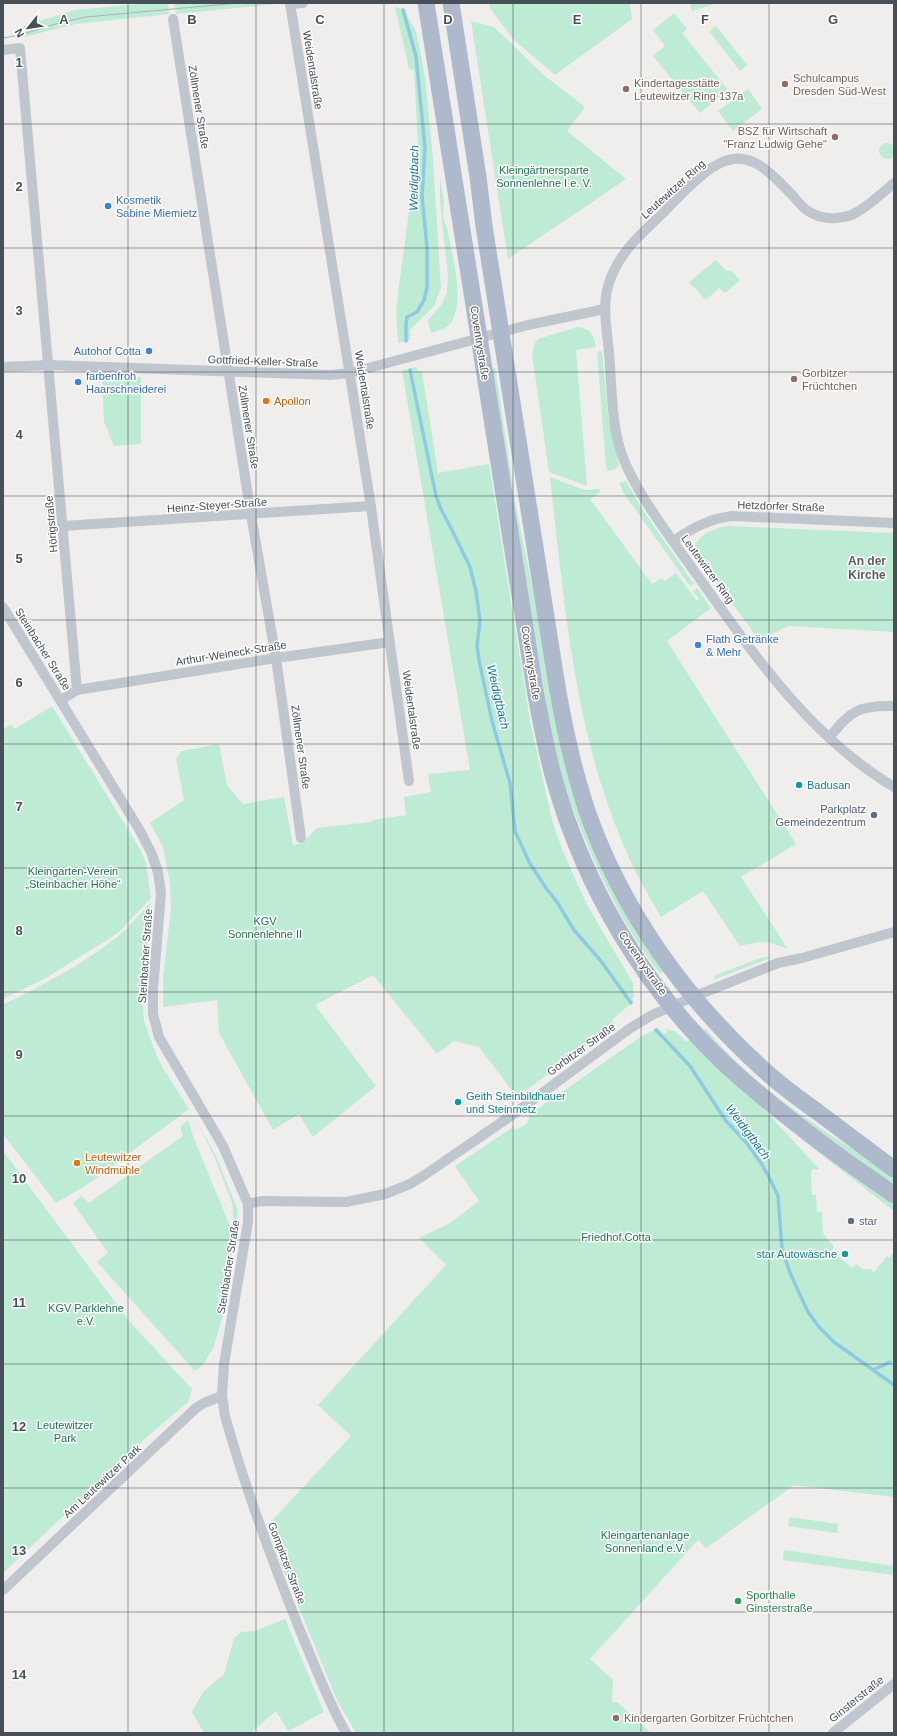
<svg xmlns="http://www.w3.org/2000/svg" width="897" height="1736" viewBox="0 0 897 1736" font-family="Arial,sans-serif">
	<rect width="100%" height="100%" fill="#f0eded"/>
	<!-- green -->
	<g fill="#beebd4">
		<polygon points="148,3 168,3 169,14 76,24 24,37 24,26 75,10"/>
		<polygon points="174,3 277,3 277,4 176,14"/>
		<polygon points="492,3 630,3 632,19 555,75 513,39 490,8 489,6"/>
		<polygon points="690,3 718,3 692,11"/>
		<polygon points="395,7 406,10 407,16 416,31 425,77 433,159 441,288 434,306 410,330 410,340 398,343 396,309 418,143 414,70 409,69"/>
		<polygon points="674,13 687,29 682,33 728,90 700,113 653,56 665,46 653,30"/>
		<polygon points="471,21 494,27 546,77 585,107 567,131 626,179 508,259"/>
		<polygon points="716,26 747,65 740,71 709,31"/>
		<polygon points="748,89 762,109 733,131 718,111"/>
		<circle cx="887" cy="151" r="8"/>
		<path d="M440,177C441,185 443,194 444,202C444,211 441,219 447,227C451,252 468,307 448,326C443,330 437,331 431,333L428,320L442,304L447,292L448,277L440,201Z"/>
		<polygon points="716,260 725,270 733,272 740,280 725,293 719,288 706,300 689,282"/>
		<path d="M578,327C590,328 594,335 596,347L576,350L587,486L549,472L532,354L535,343L538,339Z"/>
		<polygon points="602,351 608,416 619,465 614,470 608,471 606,467 597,352"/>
		<polygon points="416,367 418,371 422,371 438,473 489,464 530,721 552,820 562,849 587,905 633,983 634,997 632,998 634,1001 612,1020 615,1024 517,1097 479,1047 454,1041 437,1054 373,975 315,1005 376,1086 313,1137 299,1114 273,1130 219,1033 217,1000 163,1007 163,978 171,908 170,884 163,847 150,823 184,800 176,758 182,751 219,744 227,785 243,804 284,797 293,845 303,843 317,828 372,822 372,820 406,815 404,797 431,792 428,774 470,770 402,370"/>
		<path d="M495,368L516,507L535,600L551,701L562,752L665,971L660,974C611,910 579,832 555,756L490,369Z"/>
		<polygon points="102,376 141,377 141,444 114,446 104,422"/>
		<path d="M550,477L584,490L600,489V492L590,499L652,584L662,578L665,581L676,573L697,601L699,599L693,591L697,588L711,608L667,641L796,844L741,877L788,949C767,941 762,940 740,946L703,891L661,917C647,893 633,869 623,844C574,729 564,601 550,477Z"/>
		<polygon points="626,481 640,506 694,584 690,586 625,495 619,483"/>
		<path d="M726,526L894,533V632L789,626L759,640L697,555L693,547C701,534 712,529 726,526Z"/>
		<polygon points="52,706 140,849 146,863 151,898 118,933 46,978 3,999 3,730 11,724 15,729"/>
		<path d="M150,903L151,916L142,990L144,1021L156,1054L164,1070L189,1109L85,1186L56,1203L3,1134V1005C41,986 82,965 116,938C128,928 139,915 150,903Z"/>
		<polygon points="773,957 715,979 714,978 716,975 760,958"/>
		<path d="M658,1028L664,1034L668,1032L665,1029L675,1031L686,1041L691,1040L754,1098L819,1169L811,1170L812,1195H816L817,1212H822L823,1233L834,1247L831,1251L853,1268L856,1264L862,1269H870L874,1272L887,1256L889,1258L894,1252V1497L794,1485L706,1548L698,1540L590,1659L613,1680L612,1702H617L651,1733H356L338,1702L280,1562L267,1526L351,1436L318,1405L446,1265L419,1238L450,1223L479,1201L455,1166L513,1127L516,1129C524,1127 529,1123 529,1115L639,1038Z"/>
		<path d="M706,1029C736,1066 776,1098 816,1125C841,1143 869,1158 894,1177V1188L765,1091L702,1032Z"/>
		<polygon points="188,1120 194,1139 230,1226 234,1227 232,1203 215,1158 196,1120 215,1154 238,1210 222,1319 213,1348 203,1365 195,1371 97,1262 108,1253 73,1203 81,1196 89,1203 183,1136 180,1127"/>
		<polygon points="801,1136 890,1202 894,1206 894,1211 809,1145 800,1138"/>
		<polygon points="3,1151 129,1321 192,1389 188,1402 149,1435 3,1573"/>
		<polygon points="789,1517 838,1524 837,1533 788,1526"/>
		<polygon points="784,1550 894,1566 894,1575 783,1560"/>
		<polygon points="285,1619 324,1712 288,1731 276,1711 251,1733 204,1733 192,1712 203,1692 224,1674 234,1638 241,1632 254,1631"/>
	</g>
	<!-- sand -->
	<polygon fill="#f0ecde" points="706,13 716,26 709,31 699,19"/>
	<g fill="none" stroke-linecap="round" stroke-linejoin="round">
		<!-- stream -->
		<g stroke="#8dcbe5" stroke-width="3.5">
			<polyline points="403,10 416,56 425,148 422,196 427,247 427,288 424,300 417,312 407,317 406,324 406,341"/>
			<polyline points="410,370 436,496 441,509 453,532 470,567 476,591 480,621 477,646 479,660 492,721 510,783 515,831 529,862 546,888 557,902 574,930 601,961 631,1003"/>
			<polyline points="656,1030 690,1066 726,1121 745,1141 761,1163 769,1177 778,1196 782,1249 790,1273 808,1312 819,1327 834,1342 894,1385"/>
			<polyline points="873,1370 890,1362"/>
		</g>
		<!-- minor -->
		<g stroke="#bfc6ce" stroke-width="10">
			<polyline points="290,3 370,500 409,781"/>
			<polyline points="290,4 303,3"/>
			<polyline points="173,19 251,515 276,658 301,838"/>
			<polyline points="3,50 20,48 77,690 61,700"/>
			<path d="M894,183C882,193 869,206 855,213C850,217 843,217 836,218C827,219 816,216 808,211C803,208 798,202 794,197C776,179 754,150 725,161C704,168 677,199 661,215C640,235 620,252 610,280C601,303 607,329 609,353C612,386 611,424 622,455C636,493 669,535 692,568C750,649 807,735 894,787"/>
			<polyline points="3,367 48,365 330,375 350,373 528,325 605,309"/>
			<polyline points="63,526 371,506"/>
			<path d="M673,541C693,528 708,519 732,516L894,523"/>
			<path d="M3,607L139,829L151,852L158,872L161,893L153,989V1014L159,1037L223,1146L248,1204V1222L224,1364L222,1396L225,1416C245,1488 271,1558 299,1628C314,1663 327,1700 346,1733"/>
			<polyline points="77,690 276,658 390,642"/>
			<path d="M829,738C851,710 859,705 894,706"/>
			<polyline points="248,1204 261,1201 346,1202 385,1194 410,1184 426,1174 515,1113 629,1029 652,1015 693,997 778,963 802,958 894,932"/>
			<polyline points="3,1590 196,1408 204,1403 222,1396"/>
			<polyline points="833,1733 894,1684"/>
		</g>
		<!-- primary -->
		<g stroke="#aebacb" stroke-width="17">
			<path d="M426,3L535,690C541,721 546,752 555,782C585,888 645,989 726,1065C761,1097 798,1126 836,1154C855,1168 875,1181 894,1195"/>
			<path d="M451,3L478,177L484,226L557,686C564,727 573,768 586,808C621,910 685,999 765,1071C781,1085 798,1098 815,1110C842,1130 868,1150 894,1169"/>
		</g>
		<!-- tram -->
		<polyline stroke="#b0b2b7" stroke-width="1" points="3,38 20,35 59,23 86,17 238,3"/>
	</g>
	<!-- grid -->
	<path fill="none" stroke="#474f59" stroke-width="1" stroke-opacity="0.55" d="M128,3V1733M256,3V1733M384,3V1733M513,3V1733M641,3V1733M769,3V1733M3,124H894M3,248H894M3,372H894M3,496H894M3,620H894M3,744H894M3,868H894M3,992H894M3,1116H894M3,1240H894M3,1364H894M3,1488H894M3,1612H894"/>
	<!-- markers -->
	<g fill="#8d6e63" stroke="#fff" stroke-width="1.5">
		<circle cx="785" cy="84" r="4"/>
		<circle cx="626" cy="89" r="4"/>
		<circle cx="835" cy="137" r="4"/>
		<circle cx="794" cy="379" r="4"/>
		<circle cx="616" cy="1718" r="4"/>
	</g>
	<g fill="#3f7fe0" stroke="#fff" stroke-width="1.5">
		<circle cx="108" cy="206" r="4"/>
		<circle cx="149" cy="351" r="4"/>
		<circle cx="78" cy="382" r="4"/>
		<circle cx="698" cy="645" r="4"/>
	</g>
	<g fill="#e8710a" stroke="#fff" stroke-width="1.5">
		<circle cx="266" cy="401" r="4"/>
		<circle cx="77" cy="1163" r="4"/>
	</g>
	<g fill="#0f9aa8" stroke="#fff" stroke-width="1.5">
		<circle cx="799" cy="785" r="4"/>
		<circle cx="458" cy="1102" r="4"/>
		<circle cx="845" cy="1254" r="4"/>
	</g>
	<g fill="#5c6f8a" stroke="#fff" stroke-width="1.5">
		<circle cx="874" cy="815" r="4"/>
		<circle cx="851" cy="1221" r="4"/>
	</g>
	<circle fill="#2e9e5b" stroke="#fff" stroke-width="1.5" cx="738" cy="1601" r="4"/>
	<g text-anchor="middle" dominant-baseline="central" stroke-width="3" stroke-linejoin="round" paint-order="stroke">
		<!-- street labels -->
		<g font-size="11" fill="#474f59" stroke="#fff">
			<text transform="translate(313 70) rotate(81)">Weidentalstraße</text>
			<text transform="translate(199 107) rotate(81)">Zöllmener Straße</text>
			<text transform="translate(673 189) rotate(-42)">Leutewitzer Ring</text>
			<text transform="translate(480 343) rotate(81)">Coventrystraße</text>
			<text transform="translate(263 361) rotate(2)">Gottfried-Keller-Straße</text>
			<text transform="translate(365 390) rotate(81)">Weidentalstraße</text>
			<text transform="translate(249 427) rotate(81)">Zöllmener Straße</text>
			<text transform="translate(217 505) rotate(-4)">Heinz-Steyer-Straße</text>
			<text transform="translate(781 506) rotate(2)">Hetzdorfer Straße</text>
			<text transform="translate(51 524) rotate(-95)">Hörigstraße</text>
			<text transform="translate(708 569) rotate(54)">Leutewitzer Ring</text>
			<text transform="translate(43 649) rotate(58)">Steinbacher Straße</text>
			<text transform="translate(231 653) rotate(-9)">Arthur-Weineck-Straße</text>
			<text transform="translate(531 663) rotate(81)">Coventrystraße</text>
			<text transform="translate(412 710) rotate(82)">Weidentalstraße</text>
			<text transform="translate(301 747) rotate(82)">Zöllmener Straße</text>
			<text transform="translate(145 956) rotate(-86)">Steinbacher Straße</text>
			<text transform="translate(643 963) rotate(55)">Coventrystraße</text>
			<text transform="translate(581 1049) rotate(-36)">Gorbitzer Straße</text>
			<text transform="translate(228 1267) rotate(-81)">Steinbacher Straße</text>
			<text transform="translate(102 1481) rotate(-43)">Am Leutewitzer Park</text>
			<text transform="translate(287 1563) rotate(69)">Gompitzer Straße</text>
			<text transform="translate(856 1699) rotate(-39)">Ginsterstraße</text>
		</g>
		<!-- education labels -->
		<g font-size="11" fill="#785e54" stroke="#fff" text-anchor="start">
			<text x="793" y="78">Schulcampus<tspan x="793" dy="13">Dresden Süd-West</tspan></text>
			<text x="634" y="83">Kindertagesstätte<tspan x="634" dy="13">Leutewitzer Ring 137a</tspan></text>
			<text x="827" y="131" text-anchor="end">BSZ für Wirtschaft<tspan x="827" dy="13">"Franz Ludwig Gehe"</tspan></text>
			<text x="802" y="373">Gorbitzer<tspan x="802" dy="13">Früchtchen</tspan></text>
			<text x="624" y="1718">Kindergarten Gorbitzer Früchtchen</text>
		</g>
		<!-- park labels -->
		<g font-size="11" fill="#1c7551" stroke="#fff">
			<text x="544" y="170">Kleingärtnersparte<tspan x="544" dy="13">Sonnenlehne I e. V.</tspan></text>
			<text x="73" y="871">Kleingarten-Verein<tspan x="73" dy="13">„Steinbacher Höhe“</tspan></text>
			<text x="265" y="921">KGV<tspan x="265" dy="13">Sonnenlehne II</tspan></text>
			<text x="616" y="1237">Friedhof Cotta</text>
			<text x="86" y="1308">KGV Parklehne<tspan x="86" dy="13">e.V.</tspan></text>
			<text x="65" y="1425">Leutewitzer<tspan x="65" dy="13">Park</tspan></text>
			<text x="645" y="1535">Kleingartenanlage<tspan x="645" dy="13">Sonnenland e.V.</tspan></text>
		</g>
		<!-- shop labels -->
		<g font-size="11" fill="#366cbe" stroke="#fff" text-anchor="start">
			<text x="116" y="200">Kosmetik<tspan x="116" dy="13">Sabine Miemietz</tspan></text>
			<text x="141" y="351" text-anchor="end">Autohof Cotta</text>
			<text x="86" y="376">farbenfroh<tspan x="86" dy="13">Haarschneiderei</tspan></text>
			<text x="706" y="639">Flath Getränke<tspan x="706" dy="13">&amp; Mehr</tspan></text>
		</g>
		<!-- food labels -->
		<g font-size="11" fill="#c56008" stroke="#fff" text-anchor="start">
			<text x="274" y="401">Apollon</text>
			<text x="85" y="1157">Leutewitzer<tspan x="85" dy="13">Windmühle</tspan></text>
		</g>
		<!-- culture labels -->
		<g font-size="11" fill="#0d838f" stroke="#fff" text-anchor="start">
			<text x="807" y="785">Badusan</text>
			<text x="466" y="1096">Geith Steinbildhauer<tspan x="466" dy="13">und Steinmetz</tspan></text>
			<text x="837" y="1254" text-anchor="end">star Autowäsche</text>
		</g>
		<!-- service labels -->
		<g font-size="11" fill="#4e5e75" stroke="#fff" text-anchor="end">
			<text x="866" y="809">Parkplatz<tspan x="866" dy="13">Gemeindezentrum</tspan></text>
			<text x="859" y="1221" text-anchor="start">star</text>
		</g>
		<!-- leisure labels -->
		<g font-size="11" fill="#27864d" stroke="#fff" text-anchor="start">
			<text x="746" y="1595">Sporthalle<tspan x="746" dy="13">Ginsterstraße</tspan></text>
		</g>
		<!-- water labels -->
		<g font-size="12" font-style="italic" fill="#15749e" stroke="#fff">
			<text transform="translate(414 178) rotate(-89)">Weidigtbach</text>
			<text transform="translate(498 697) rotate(77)">Weidigtbach</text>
			<text transform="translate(748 1132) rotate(53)">Weidigtbach</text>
		</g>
		<!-- neighbourhood labels -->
		<g font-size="12" font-weight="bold" fill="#5a5d62" stroke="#fff">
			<text x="867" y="561">An der<tspan x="867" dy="14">Kirche</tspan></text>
		</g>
	</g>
	<g font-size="13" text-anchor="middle" font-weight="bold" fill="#474f59" stroke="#fff" stroke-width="3" stroke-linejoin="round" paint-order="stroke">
		<text x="64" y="24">A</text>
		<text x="192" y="24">B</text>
		<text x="320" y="24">C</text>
		<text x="448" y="24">D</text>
		<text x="577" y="24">E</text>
		<text x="705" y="24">F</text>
		<text x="833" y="24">G</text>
		<text x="19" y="67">1</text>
		<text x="19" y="191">2</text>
		<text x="19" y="315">3</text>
		<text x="19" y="439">4</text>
		<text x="19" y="563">5</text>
		<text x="19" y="687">6</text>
		<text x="19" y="811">7</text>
		<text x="19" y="935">8</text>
		<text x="19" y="1059">9</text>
		<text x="19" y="1183">10</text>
		<text x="19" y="1307">11</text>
		<text x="19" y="1431">12</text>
		<text x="19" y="1555">13</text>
		<text x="19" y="1679">14</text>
	</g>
	<!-- border -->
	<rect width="897" height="1736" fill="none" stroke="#474f59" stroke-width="8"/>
	<!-- north arrow -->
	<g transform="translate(28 28) rotate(240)" stroke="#ffffff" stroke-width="3" paint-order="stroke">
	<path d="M0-3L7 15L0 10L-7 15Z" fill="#474f59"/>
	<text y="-6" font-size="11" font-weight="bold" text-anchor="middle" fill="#474f59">N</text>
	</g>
</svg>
